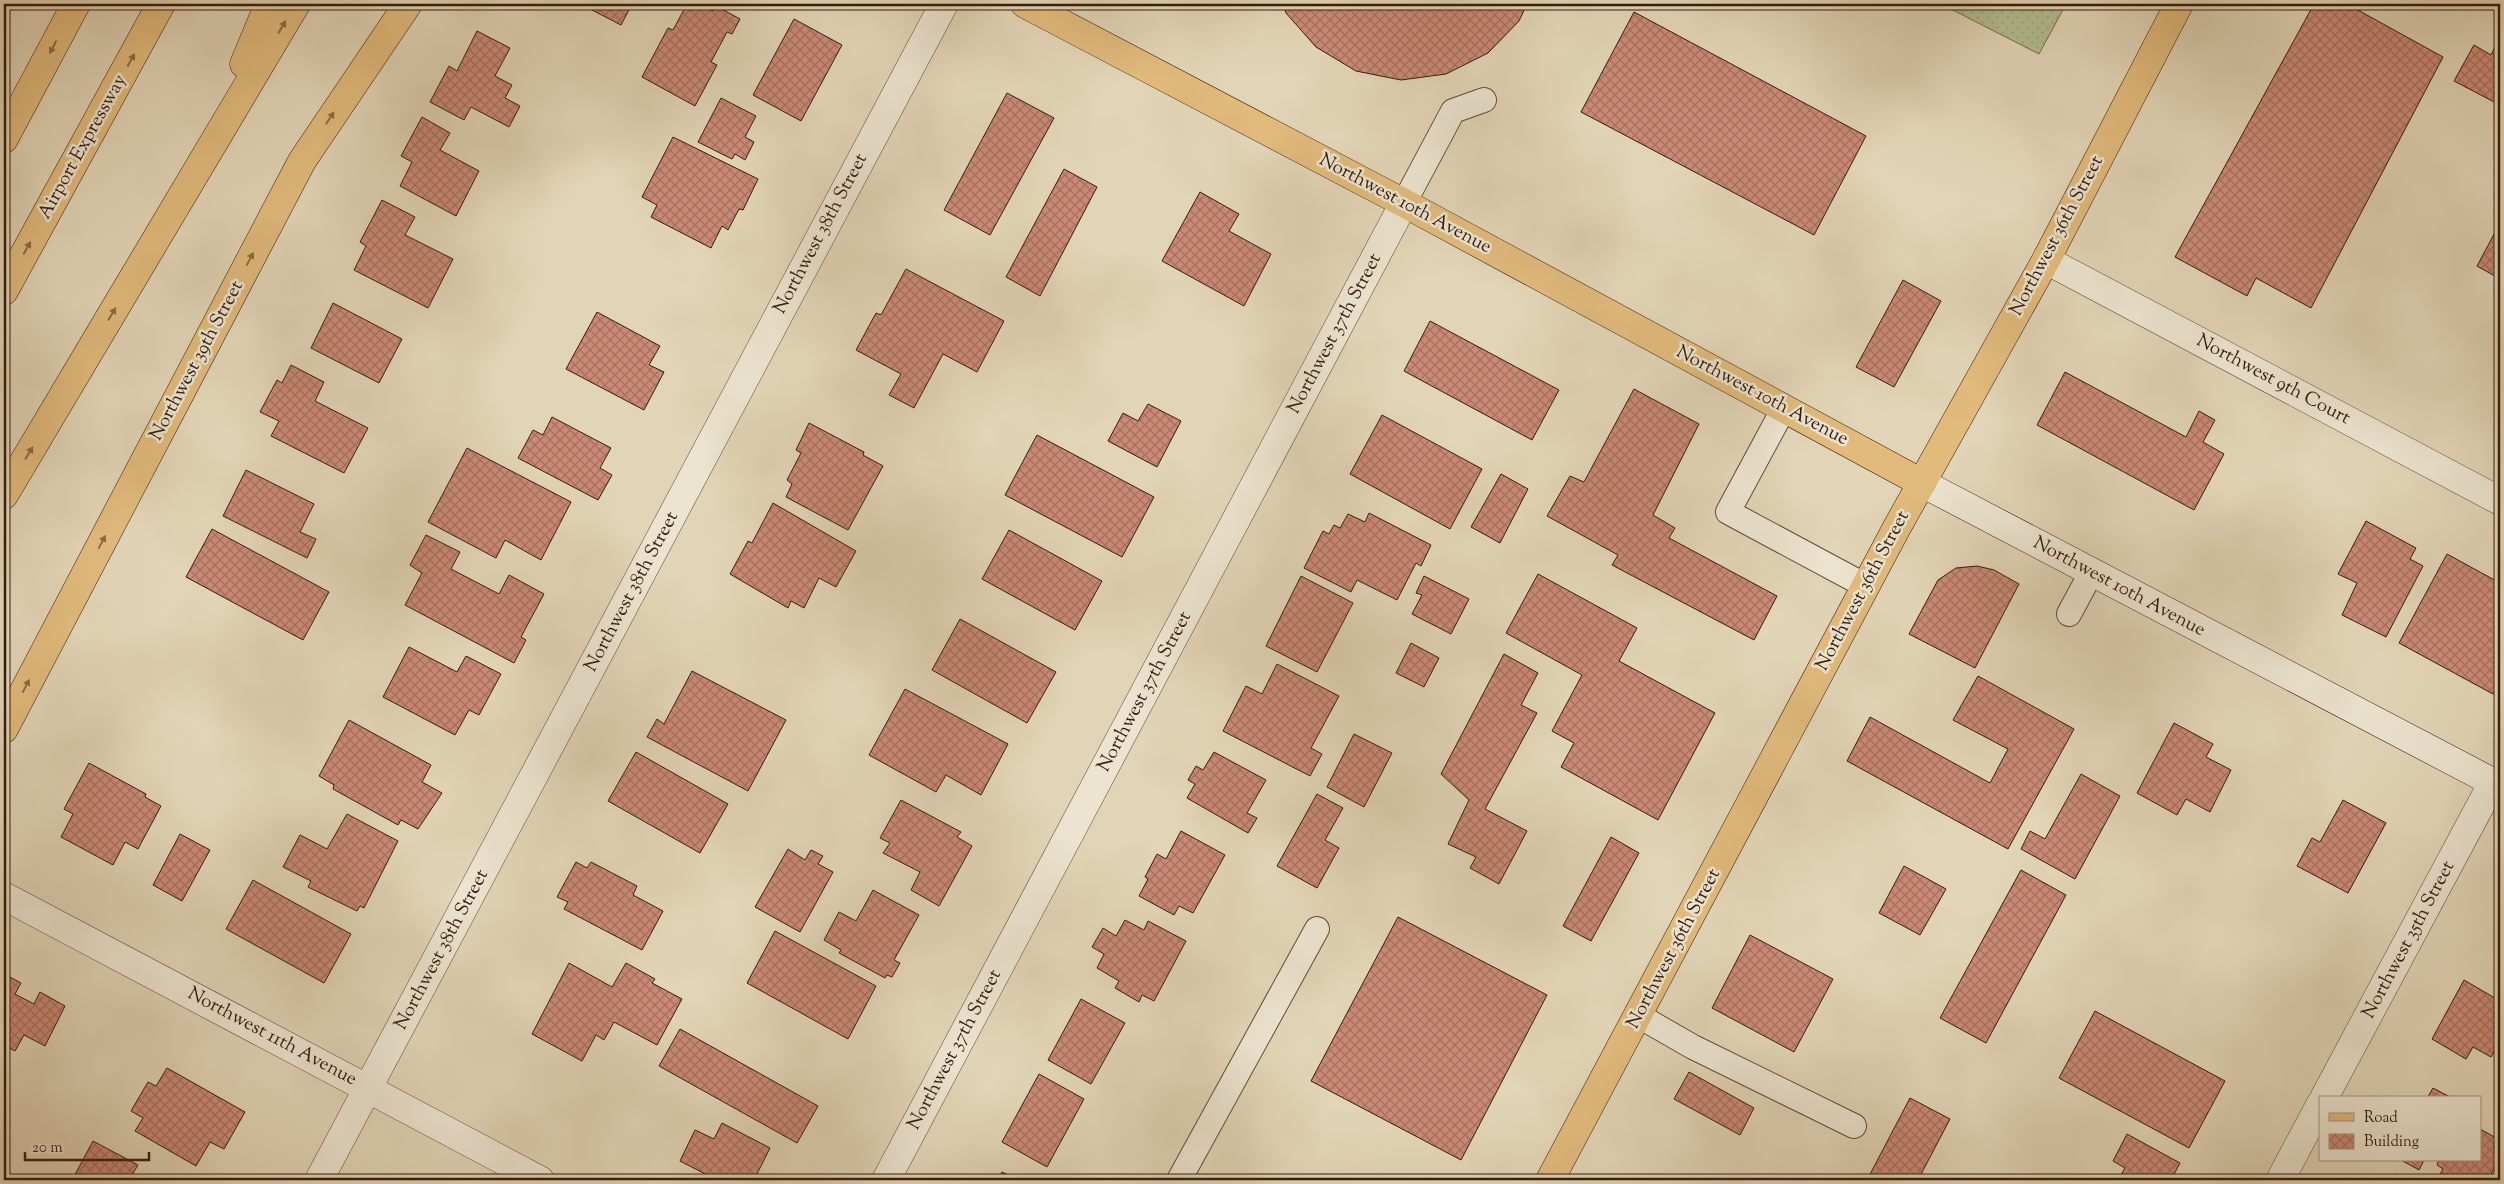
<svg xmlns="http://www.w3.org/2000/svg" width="2504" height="1184" viewBox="0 0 2504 1184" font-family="'Sorts Mill Goudy',serif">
	<defs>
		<pattern id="park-dots" width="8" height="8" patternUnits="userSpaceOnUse" patternTransform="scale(1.25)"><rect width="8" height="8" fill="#b3bd8f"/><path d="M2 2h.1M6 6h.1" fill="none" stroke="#9ba27a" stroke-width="1.8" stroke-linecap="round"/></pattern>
		<pattern id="building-cross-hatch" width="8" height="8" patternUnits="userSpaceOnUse" patternTransform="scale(1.25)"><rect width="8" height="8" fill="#cb8a76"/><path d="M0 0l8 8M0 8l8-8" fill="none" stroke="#a6705f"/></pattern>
	</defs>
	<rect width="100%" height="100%" fill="#e2d5b7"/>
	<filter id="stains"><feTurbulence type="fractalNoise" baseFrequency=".004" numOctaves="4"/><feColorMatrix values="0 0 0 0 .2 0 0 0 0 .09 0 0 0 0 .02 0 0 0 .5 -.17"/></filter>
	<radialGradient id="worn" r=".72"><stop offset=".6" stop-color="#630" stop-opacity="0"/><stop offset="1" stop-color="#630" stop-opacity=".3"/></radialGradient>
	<!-- park -->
	<polygon fill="url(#park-dots)" stroke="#746c4e" points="1941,4 2066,4 2039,54"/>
	<!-- building -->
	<g fill="url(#building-cross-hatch)" stroke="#361c0c">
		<polygon points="590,4 632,4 621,25 588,8"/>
		<polygon points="687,4 700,4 713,11 716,6 740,19 732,34 727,32 711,62 717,65 695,106 642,77 668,28 673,30"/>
		<polygon points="1283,4 1527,4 1519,21 1488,53 1446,74 1401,80 1356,71 1316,47 1286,13"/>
		<polygon points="2314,4 2347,4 2443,57 2311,308 2256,278 2247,296 2175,257"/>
		<polygon points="1634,12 1866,136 1814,235 1581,112"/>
		<polygon points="794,19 842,45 801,121 753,95"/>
		<polygon points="477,31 510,48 495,76 512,85 505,98 520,106 509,127 471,107 464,120 430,102 449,66 457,71"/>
		<polygon points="2499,39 2500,40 2500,105 2454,81 2474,45 2491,55"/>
		<polygon points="1007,93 1054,118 990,235 944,210"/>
		<polygon points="721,98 756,116 745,137 754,142 745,160 735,154 732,159 698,142"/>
		<polygon points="422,117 450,133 440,150 479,171 456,216 400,186 412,162 401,156"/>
		<polygon points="673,137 758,179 743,210 739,209 728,230 722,226 711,248 651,217 657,205 642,197"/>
		<polygon points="1064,169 1097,187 1040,296 1006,277"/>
		<polygon points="1200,192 1239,214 1229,231 1271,254 1244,306 1162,261"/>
		<polygon points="382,200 415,217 405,235 453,259 428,308 354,270 366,246 360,242"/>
		<polygon points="2500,223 2500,279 2477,266"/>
		<polygon points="906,269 1004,321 977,372 943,354 914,408 889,395 901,374 856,350 876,313 881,315"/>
		<polygon points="1903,280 1941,301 1894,387 1856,367"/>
		<polygon points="333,303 402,339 379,383 311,348"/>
		<polygon points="597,312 660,346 649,365 664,372 644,410 566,369"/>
		<polygon points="1430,321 1559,390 1532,440 1404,371"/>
		<polygon points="291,365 324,382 315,401 368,428 344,473 271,436 279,421 260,412 277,380 282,383"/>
		<polygon points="2065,372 2186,437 2199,411 2215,420 2203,442 2224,454 2194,510 2037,425"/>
		<polygon points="1634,389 1699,424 1653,515 1675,528 1669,538 1777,596 1754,640 1612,565 1618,555 1547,516 1570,476 1584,482"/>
		<polygon points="1148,404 1181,421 1157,467 1108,441 1123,413 1138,421"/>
		<polygon points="1382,415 1482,469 1450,529 1350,474"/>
		<polygon points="552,417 611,448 600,468 612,475 598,500 518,458 533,430 543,435"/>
		<polygon points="809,423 864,452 863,455 883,466 848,530 786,497 792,484 787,480 801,453 796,450"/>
		<polygon points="1037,435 1154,497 1122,557 1005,495"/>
		<polygon points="467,448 571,502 541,560 505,540 496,558 428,522"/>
		<polygon points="246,470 314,504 300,532 316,539 307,558 223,516"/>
		<polygon points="1501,474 1528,489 1500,543 1471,527"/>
		<polygon points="773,503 856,551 836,587 819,578 804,608 791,601 788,608 730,574 748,541 752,543"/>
		<polygon points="1369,513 1431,545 1421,566 1416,563 1397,600 1357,580 1351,592 1304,568 1323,531 1329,534 1334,525 1340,528 1348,514 1365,522"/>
		<polygon points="2366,521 2416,548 2410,559 2423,566 2386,637 2342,615 2357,583 2338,574"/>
		<polygon points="212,529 329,592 303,640 186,577"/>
		<polygon points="1009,530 1102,581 1075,630 982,579"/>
		<polygon points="426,535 460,552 451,569 499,594 509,575 544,594 521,637 526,640 514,663 405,605 422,573 410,565"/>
		<polygon points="2447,554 2500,583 2500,682 2493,694 2399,643"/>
		<polygon points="1977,566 1994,570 2019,584 1975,668 1909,634 1938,580 1956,568"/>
		<polygon points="1538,574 1637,628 1619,661 1715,713 1658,820 1561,767 1574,743 1552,731 1582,675 1506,633"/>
		<polygon points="1301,576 1353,603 1317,672 1266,646"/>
		<polygon points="1424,576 1469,599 1451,634 1412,614 1422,595 1416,593"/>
		<polygon points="960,619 1056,672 1027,723 932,670"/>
		<polygon points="1411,643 1439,658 1424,687 1396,673"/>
		<polygon points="409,647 457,672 466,656 501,674 479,715 469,710 455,735 383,697"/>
		<polygon points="1504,654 1538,673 1521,705 1537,713 1485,809 1527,831 1499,884 1470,868 1476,857 1448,844 1469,800 1441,774"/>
		<polygon points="1277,664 1339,696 1311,748 1322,754 1310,776 1223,731 1246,686 1262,694"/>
		<polygon points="692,671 786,720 748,791 647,737 657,719 664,724"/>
		<polygon points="1978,676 2074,729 2008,849 1847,761 1870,717 1990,783 2008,749 1953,720"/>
		<polygon points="905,689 1008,744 981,795 946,775 936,792 869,755"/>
		<polygon points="349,720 431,765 422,782 442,793 418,829 401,820 398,825 333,789 334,785 319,776"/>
		<polygon points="2174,723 2213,744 2206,757 2231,770 2210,812 2186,799 2177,815 2137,793"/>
		<polygon points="1354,734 1392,753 1364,807 1327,787"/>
		<polygon points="636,752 728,804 700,853 608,801"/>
		<polygon points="1214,752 1266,780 1247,813 1257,818 1248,833 1187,798 1195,784 1188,780 1196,766 1203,770"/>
		<polygon points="89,763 146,794 145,797 161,806 138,849 125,842 113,865 61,837 73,814 64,809"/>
		<polygon points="2081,774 2120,796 2075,879 2021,849 2030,831 2045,839"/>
		<polygon points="1317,794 1343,808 1325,840 1339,848 1317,888 1277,866"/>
		<polygon points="901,800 961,832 957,837 972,846 939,906 911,890 920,872 883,853 890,843 880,838"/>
		<polygon points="2343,800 2386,823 2348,893 2297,866 2312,838 2320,842"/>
		<polygon points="347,814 398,841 364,908 360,906 357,911 308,887 311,881 283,867 300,835 327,849"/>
		<polygon points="1181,831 1225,855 1193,913 1179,906 1174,915 1139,896 1148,879 1145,877 1157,854 1166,859"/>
		<polygon points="180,834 210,850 182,901 153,885"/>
		<polygon points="1611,837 1639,853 1591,941 1563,926"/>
		<polygon points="788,849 805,860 811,850 823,856 818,864 833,872 800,932 755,907"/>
		<polygon points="576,862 587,868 591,862 637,886 633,895 663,911 642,950 564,909 568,902 557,897"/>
		<polygon points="1904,866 1946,889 1920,935 1879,913"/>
		<polygon points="2021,870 2066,895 1986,1043 1940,1018"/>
		<polygon points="253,880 351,934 324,983 226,929"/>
		<polygon points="873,890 919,915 894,960 900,963 892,977 887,975 885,978 839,953 841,950 824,940 839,912 856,921"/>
		<polygon points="1398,917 1547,995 1461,1160 1311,1081"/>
		<polygon points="1125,920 1144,930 1148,921 1186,941 1154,1001 1142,995 1139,1002 1115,988 1119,981 1097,968 1104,954 1092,947 1103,928 1116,936"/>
		<polygon points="775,931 876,986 848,1039 747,983"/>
		<polygon points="1750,935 1833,979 1794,1052 1712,1008"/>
		<polygon points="569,963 612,987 626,963 655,979 652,983 682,999 657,1045 614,1022 604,1040 596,1035 582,1061 532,1034"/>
		<polygon points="4,974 21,983 15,994 34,1004 40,992 65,1006 45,1046 24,1035 15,1051 4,1045"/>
		<polygon points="2464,980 2500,1001 2500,1024 2497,1030 2500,1032 2500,1040 2491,1057 2473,1047 2466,1059 2432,1039"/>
		<polygon points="1081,999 1125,1023 1091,1084 1048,1060"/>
		<polygon points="2095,1011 2225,1081 2189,1148 2059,1078"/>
		<polygon points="680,1029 818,1106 797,1143 659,1066"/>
		<polygon points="167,1068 245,1112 224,1149 210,1142 196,1166 135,1131 143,1118 131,1111 148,1082 156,1086"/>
		<polygon points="1689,1072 1754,1108 1740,1135 1674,1099"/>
		<polygon points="1039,1074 1084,1099 1047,1167 1002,1142"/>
		<polygon points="2433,1088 2452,1098 2427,1098"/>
		<polygon points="1910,1098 1950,1119 1918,1180 1867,1180"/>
		<polygon points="722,1123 770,1148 754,1180 717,1180 680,1161 695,1130 714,1139"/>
		<polygon points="2480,1129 2500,1140 2500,1157 2488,1180 2443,1180 2438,1178 2443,1169 2437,1165 2439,1160 2480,1160"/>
		<polygon points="2127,1134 2180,1163 2171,1180 2118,1180 2125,1168 2113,1161"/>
		<polygon points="93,1141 138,1165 129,1180 72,1180"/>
		<polygon points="2401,1160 2424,1160 2419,1170"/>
		<polygon points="1002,1172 1019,1180 998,1180"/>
		<polygon points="2396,1174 2408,1180 2393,1180"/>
	</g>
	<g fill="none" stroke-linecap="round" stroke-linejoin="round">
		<!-- lane casing -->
		<g stroke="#614a37" stroke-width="26">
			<g id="lane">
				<polyline points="1404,203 1453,111 1484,100"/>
				<polyline points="1784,408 1728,512 1866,586"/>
				<polyline points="2069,614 2091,573"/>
				<polyline points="1639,1016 1693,1047 1854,1126"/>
				<polyline points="1179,1180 1317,929"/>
			</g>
		</g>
		<!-- street casing -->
		<g stroke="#614a37" stroke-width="29">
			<g id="street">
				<polyline points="2046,260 2500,501"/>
				<polyline points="4,896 540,1180"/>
				<polyline points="2324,1098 2493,782"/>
				<polyline points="319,1180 944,4"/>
				<polyline points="886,1180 1404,203"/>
				<polyline points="2280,1180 2320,1105"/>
			</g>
		</g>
		<!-- secondary casing -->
		<g stroke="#361c0c" stroke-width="29">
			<polyline id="secondary" points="1922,483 2500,786"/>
		</g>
		<!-- primary casing -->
		<g stroke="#361c0c" stroke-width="29">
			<g id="primary">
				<polyline points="1025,4 1404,203 1922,483"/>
				<polyline points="4,729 302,161 408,4"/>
				<polyline points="1550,1180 1896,529 2046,260 2179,4"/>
			</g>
		</g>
		<!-- highway casing -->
		<g stroke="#361c0c" stroke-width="29">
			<g id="highway">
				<polyline points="244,64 269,4"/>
				<polyline points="4,139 76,4"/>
				<polyline points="4,291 161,4"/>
				<polyline points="4,495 296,4"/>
			</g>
		</g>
		<!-- lane -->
		<use href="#lane" stroke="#ece4d0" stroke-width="24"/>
		<!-- street -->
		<use href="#street" stroke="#ece4d0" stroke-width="28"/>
		<!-- secondary -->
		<use href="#secondary" stroke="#ece4d0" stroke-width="28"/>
		<!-- primary -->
		<use href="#primary" stroke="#e1ba7c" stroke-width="28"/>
		<!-- highway -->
		<use href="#highway" stroke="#e1ba7c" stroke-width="28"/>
	</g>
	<!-- one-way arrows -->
	<defs><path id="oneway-solid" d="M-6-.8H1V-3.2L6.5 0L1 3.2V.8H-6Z" transform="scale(1.25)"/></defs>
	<g fill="#8c6b44">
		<use href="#oneway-solid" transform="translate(282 27) rotate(-60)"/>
		<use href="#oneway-solid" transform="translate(53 47) rotate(118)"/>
		<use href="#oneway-solid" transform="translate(131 60) rotate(-61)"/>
		<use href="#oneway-solid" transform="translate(330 118) rotate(-56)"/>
		<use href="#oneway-solid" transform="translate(27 248) rotate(-61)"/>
		<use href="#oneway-solid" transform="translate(250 259) rotate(-62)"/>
		<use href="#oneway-solid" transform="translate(112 314) rotate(-59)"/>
		<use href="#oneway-solid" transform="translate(29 453) rotate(-59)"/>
		<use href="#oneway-solid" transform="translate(102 542) rotate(-62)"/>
		<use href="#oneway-solid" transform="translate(26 686) rotate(-62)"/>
	</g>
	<g text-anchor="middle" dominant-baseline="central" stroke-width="5" stroke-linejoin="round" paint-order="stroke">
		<!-- street labels -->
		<g font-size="19" fill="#361c0c" stroke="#ece4d0">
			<text transform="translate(83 147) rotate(-61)">Airport Expressway</text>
			<text transform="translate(1405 204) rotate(28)">Northwest 10th Avenue</text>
			<text transform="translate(821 234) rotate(-62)">Northwest 38th Street</text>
			<text transform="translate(2057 236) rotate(-62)">Northwest 36th Street</text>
			<text transform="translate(1335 334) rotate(-62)">Northwest 37th Street</text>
			<text transform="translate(197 361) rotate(-62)">Northwest 39th Street</text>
			<text transform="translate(2273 380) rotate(28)">Northwest 9th Court</text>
			<text transform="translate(1762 396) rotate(28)">Northwest 10th Avenue</text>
			<text transform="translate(2119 587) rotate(28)">Northwest 10th Avenue</text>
			<text transform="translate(1863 591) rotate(-62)">Northwest 36th Street</text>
			<text transform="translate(632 592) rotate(-62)">Northwest 38th Street</text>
			<text transform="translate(1145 692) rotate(-62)">Northwest 37th Street</text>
			<text transform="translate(2409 940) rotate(-62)">Northwest 35th Street</text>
			<text transform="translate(1674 949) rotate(-62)">Northwest 36th Street</text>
			<text transform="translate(442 950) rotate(-62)">Northwest 38th Street</text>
			<text transform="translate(272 1037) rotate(28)">Northwest 11th Avenue</text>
			<text transform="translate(955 1050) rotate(-62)">Northwest 37th Street</text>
		</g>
	</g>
	<!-- margin -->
	<rect width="2504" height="1184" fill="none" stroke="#e2d5b7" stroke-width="20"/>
	<rect x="5" y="5" width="2494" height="1174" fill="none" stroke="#361c0c" stroke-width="2.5"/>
	<rect x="10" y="10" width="2484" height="1164" fill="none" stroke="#361c0c"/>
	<!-- legend -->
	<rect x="2319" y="1096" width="162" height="65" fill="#ece4d0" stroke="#a39482"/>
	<rect x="2329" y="1113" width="25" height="8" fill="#e1ba7c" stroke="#a39482"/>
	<text x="2364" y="1122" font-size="15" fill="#361c0c">Road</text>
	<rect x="2329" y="1134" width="25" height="15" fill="url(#building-cross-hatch)" stroke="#a39482"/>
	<text x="2364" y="1146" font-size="15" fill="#361c0c">Building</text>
	<!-- scale -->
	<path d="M25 1152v8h124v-8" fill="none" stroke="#361c0c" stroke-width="2.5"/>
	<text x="32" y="1152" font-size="15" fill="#361c0c" stroke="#ece4d0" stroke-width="4" paint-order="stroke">20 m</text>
	<rect width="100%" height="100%" filter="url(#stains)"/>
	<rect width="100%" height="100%" fill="url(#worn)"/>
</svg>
